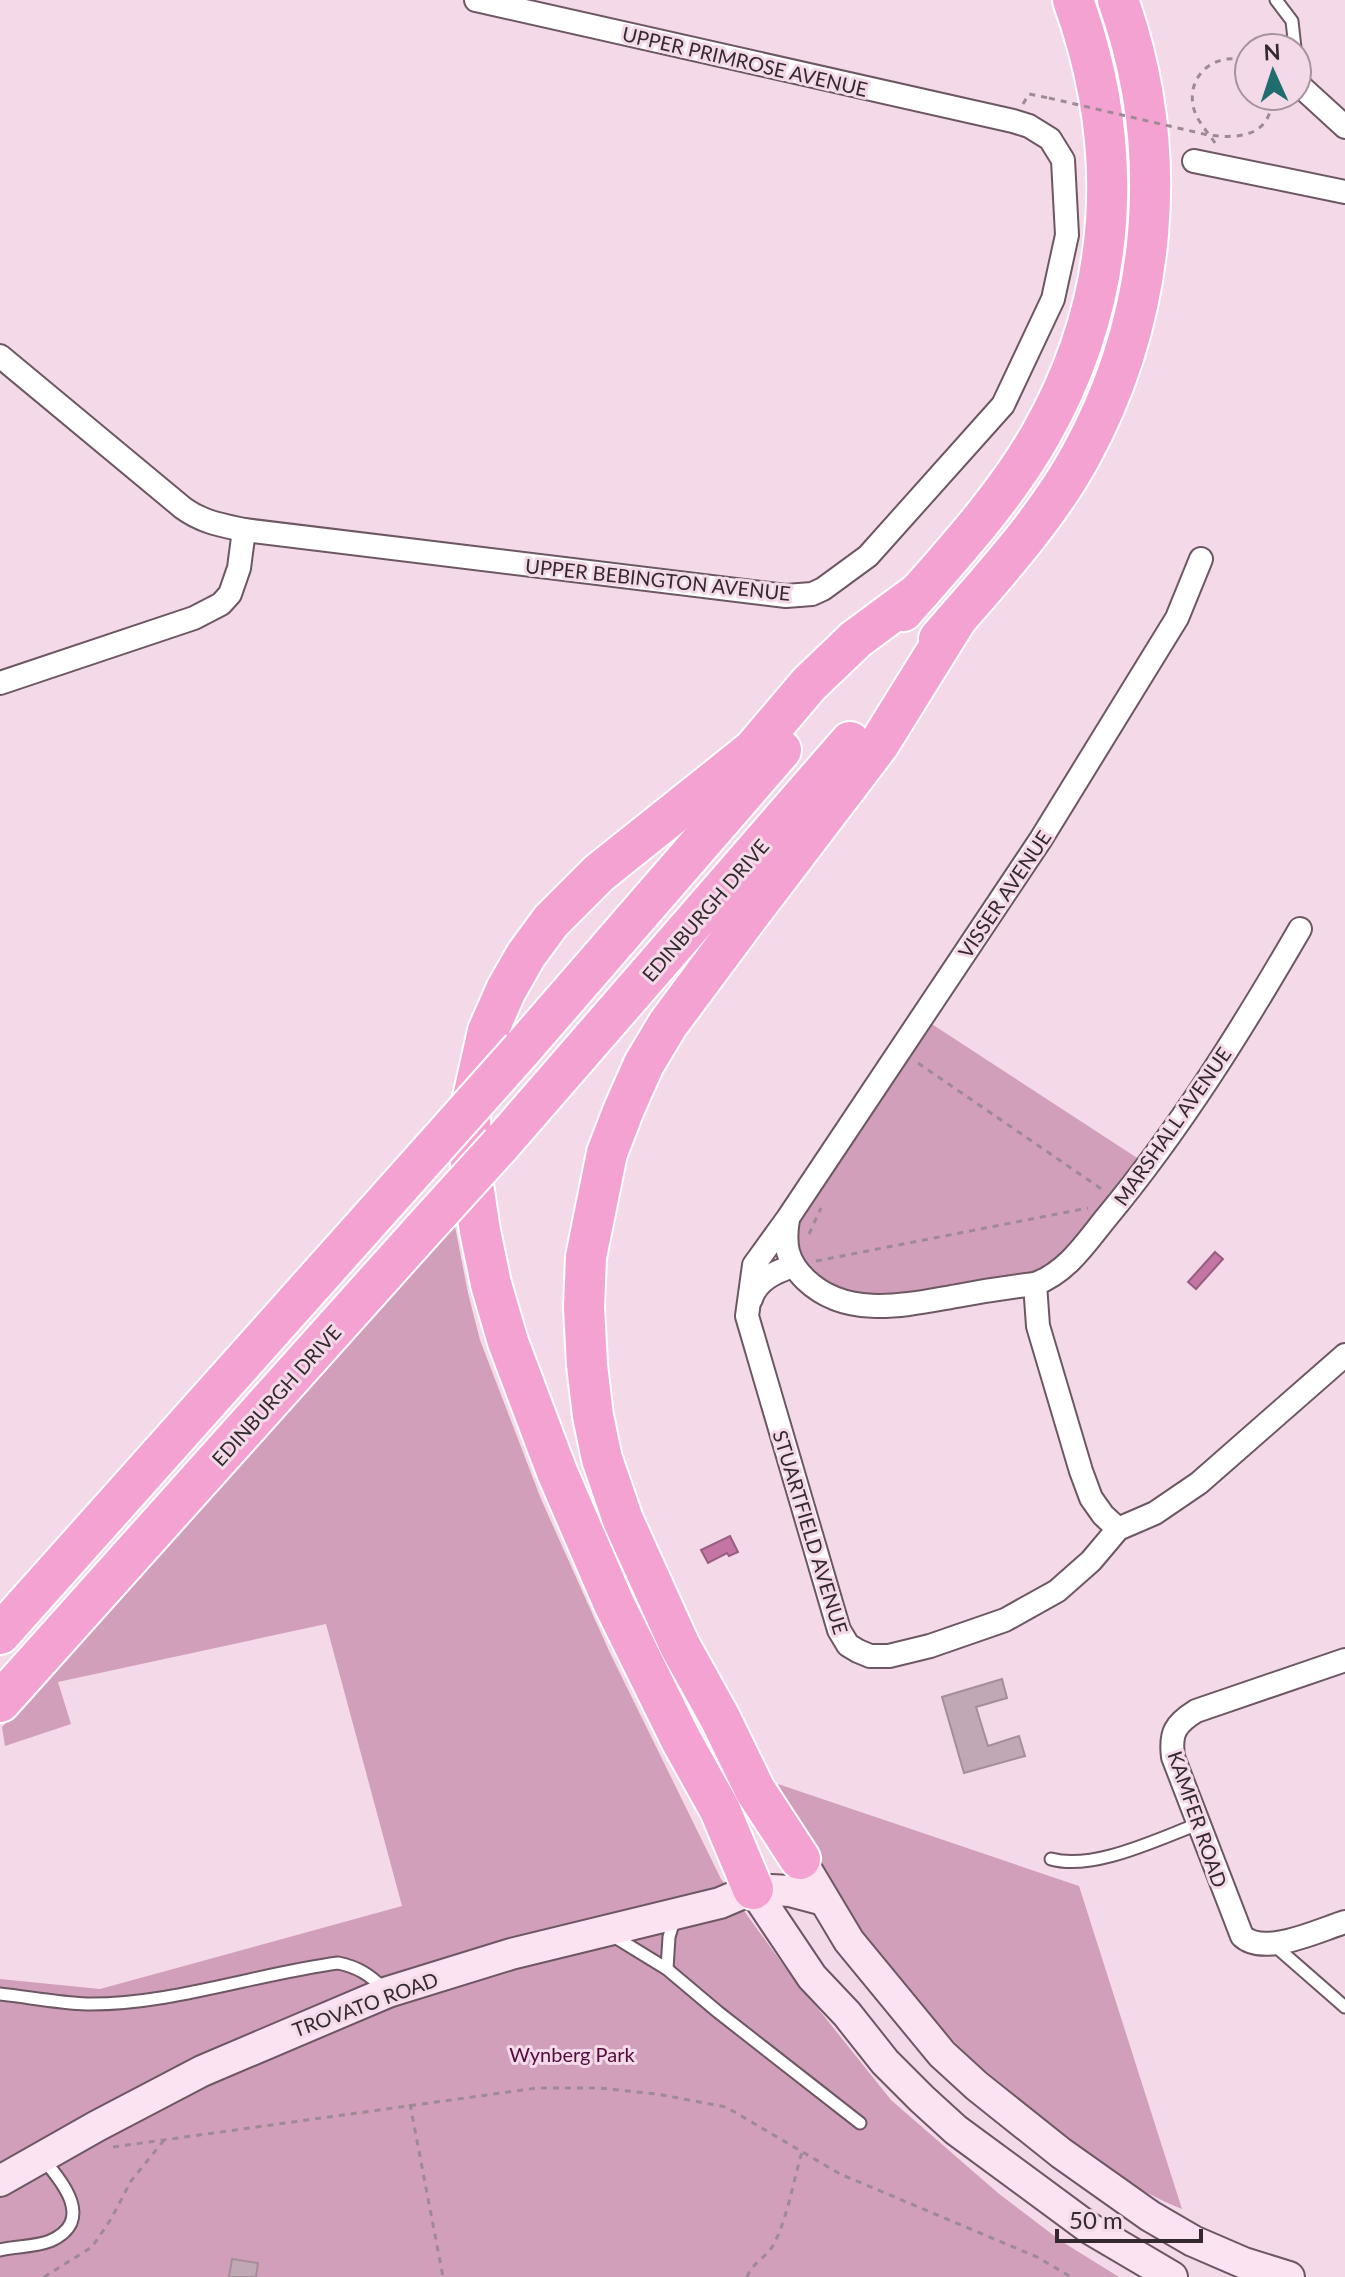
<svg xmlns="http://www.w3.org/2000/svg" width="1345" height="2277" viewBox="0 0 1345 2277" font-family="Lato,sans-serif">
	<rect width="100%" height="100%" fill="#f4dae8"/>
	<!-- green -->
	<g fill="#d29fbb">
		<polygon points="921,1017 1148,1165 1066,1271 861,1303 801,1274 790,1217"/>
		<polygon points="453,1216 468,1293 480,1340 541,1499 610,1653 721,1879 784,1966 891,2100 998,2193 1061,2241 1119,2277 0,2277 0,1979 100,1989 402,1906 326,1624 58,1682 71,1724 5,1746 2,1727 80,1643"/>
		<path d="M778,1784L1079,1886L1182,2209C1133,2190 1090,2156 1050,2123C1023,2101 995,2080 970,2057C890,1982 824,1883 778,1784Z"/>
	</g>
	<!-- water -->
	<g fill="#c475a3" stroke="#985e80" stroke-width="2">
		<polygon points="1215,1252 1223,1259 1196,1289 1188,1282"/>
		<polygon points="730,1536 738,1552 729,1556 727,1553 708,1563 701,1550"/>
	</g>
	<!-- building -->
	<g fill="#c1a8b5" stroke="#a58d99" stroke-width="2">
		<polygon points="1002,1679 1007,1698 976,1707 988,1746 1019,1736 1025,1756 964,1773 942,1697"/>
		<polygon points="232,2259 258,2263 256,2277 229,2277"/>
	</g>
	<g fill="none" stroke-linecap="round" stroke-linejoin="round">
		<!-- lane casing -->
		<g stroke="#6d5763" stroke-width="15">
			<g id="lane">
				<polyline points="1276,0 1292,21 1295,48"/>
				<path d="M1051,1859C1093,1871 1158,1839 1198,1824"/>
				<polyline points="610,1934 667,1969 718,2012 860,2123"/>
				<polyline points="1274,1945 1345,2007"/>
				<polyline points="667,1969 669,1937 675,1917"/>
				<path d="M0,1994C28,1997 58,2003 87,2004C170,2005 255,1974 338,1963C358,1967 370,1975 384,1989"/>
				<path d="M0,2250C16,2246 35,2247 50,2241C96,2221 62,2181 42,2158"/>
			</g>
		</g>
		<!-- street casing -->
		<g stroke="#6d5763" stroke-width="26">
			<g id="street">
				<polyline points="1297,83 1345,127"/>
				<polyline points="1194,161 1345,192"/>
				<path d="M0,356L183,508C202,522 221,525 244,530L786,596L812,594L823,589L868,556L1003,405L1053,299L1067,235L1063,160L1050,139L1029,126L1013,121L476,0"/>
				<polyline points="1201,559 1177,618 1041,839 788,1218 754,1265 747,1316 839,1630 848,1645 858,1651 870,1656 889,1656 930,1646 1005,1620 1057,1591 1091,1561 1118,1529 1155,1513 1199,1483 1345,1355"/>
				<polyline points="0,683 194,618 221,604 230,594 239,568 244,530"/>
				<path d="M788,1219C784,1244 786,1261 806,1280C847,1319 905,1305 957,1296C983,1291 1009,1287 1035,1284"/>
				<path d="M751,1299C757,1280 775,1272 793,1266"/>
				<path d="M1118,1529L1103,1515L1091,1498L1081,1471L1038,1326L1035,1284C1067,1272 1085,1244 1106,1218C1180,1129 1242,1029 1300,929"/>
				<path d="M1345,1660L1196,1711C1175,1724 1170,1733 1173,1757L1242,1936C1264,1957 1319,1930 1345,1922"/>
			</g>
		</g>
		<!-- secondary casing -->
		<g stroke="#6d5763" stroke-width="34">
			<g id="secondary">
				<polyline points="800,1859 849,1941 942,2054 977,2086 1061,2153 1150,2216 1193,2241 1244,2263 1289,2277"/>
				<polyline points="753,1889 812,1977 847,2014 885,2062 922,2099 956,2130 1089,2228 1172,2277"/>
				<polyline points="753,1889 790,1891 824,1900"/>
				<polyline points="0,2181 97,2126 202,2071 388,1992 511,1954 720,1903 753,1889"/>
			</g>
		</g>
		<!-- highway casing -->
		<g stroke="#fff" stroke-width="44">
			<g id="highway">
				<path d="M903,611C951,556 1005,498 1041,434C1119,296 1126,147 1073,0"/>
				<path d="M939,639C988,582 1043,524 1080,457C1157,317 1172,151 1118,0"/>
				<polyline points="522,1049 781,750"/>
				<polyline points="501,1144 850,742"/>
				<polyline points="0,1634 432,1150"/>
				<polyline points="0,1702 421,1232"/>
				<polyline points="800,1859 755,1790 720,1718 680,1646 623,1520 602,1459 593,1416 587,1365 584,1307 586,1257 607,1153 624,1109 644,1064 668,1024 746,919 879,744 956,620"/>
				<polyline points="753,1889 720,1810 681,1740 614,1604 557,1472 508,1342 491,1284 480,1231 471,1171 470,1111 488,1031 506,990 526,955 551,921 599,873 753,750 809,684 856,639 921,591"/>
			</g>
		</g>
		<!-- path -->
		<g stroke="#9d8a95" stroke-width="3" stroke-dasharray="6 6" stroke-linecap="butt">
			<polyline points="1023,104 1029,94 1049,98"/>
			<path d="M1215,143C1207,131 1195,119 1193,105C1187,72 1220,50 1249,62"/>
			<polyline points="918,1063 1103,1190"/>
			<polyline points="809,1234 821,1208"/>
			<polyline points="816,1261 1088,1208"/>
			<polyline points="410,2104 443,2277"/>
			<polyline points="113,2147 537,2088 599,2088 657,2094 726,2107 840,2174 1037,2257 1071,2277"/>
			<polyline points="44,2277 92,2247 111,2219 131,2181 165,2139"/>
			<path d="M747,2277C752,2263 767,2257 774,2244C788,2216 793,2182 802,2152"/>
		</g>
		<!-- lane -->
		<use href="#lane" stroke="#fff" stroke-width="11"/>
		<!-- street -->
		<use href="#street" stroke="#fff" stroke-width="22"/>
		<!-- secondary -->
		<use href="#secondary" stroke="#fce3f1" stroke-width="30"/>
		<!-- highway -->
		<use href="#highway" stroke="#f4a2d1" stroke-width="40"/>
		<!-- highway-bridge casing -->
		<g stroke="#fff" stroke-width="44" stroke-linecap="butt">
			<g id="highway-bridge">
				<polyline points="432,1150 522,1049"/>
				<polyline points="421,1232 501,1144"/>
			</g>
		</g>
		<!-- path-bridge -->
		<path stroke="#9d8a95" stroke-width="3" stroke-dasharray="6 6" stroke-linecap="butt" d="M1049,98L1208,135C1239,139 1272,137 1272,96"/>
		<!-- highway-bridge -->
		<use href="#highway-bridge" stroke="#f4a2d1" stroke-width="40"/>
	</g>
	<g text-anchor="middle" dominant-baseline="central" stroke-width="6" stroke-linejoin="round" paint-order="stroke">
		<!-- street labels -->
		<g font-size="20" fill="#33292f" stroke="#f4dae8">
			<text transform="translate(745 61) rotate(13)">UPPER PRIMROSE AVENUE</text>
			<text transform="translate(658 579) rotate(6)">UPPER BEBINGTON AVENUE</text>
			<text transform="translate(1004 894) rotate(-56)">VISSER AVENUE</text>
			<text transform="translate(705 910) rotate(-49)">EDINBURGH DRIVE</text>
			<text transform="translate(1172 1126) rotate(-55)">MARSHALL AVENUE</text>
			<text transform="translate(276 1395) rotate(-48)">EDINBURGH DRIVE</text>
			<text transform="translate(811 1532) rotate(73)">STUARTFIELD AVENUE</text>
			<text transform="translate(1198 1819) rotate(71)">KAMFER ROAD</text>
			<text transform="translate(365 2004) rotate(-20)">TROVATO ROAD</text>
		</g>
		<!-- park labels -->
		<g font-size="20" fill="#540c3d" stroke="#f4dae8">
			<text x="572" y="2054">Wynberg Park</text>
		</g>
	</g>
	<!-- north arrow -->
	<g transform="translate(1273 72) rotate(357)"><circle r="38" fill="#f4dae8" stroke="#a7939e" stroke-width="2"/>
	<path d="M0-6L14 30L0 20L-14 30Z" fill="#216d6d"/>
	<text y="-12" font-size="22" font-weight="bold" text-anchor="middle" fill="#33292f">N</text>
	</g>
	<!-- scale -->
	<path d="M1057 2229v12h144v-12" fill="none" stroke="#33292f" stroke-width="4"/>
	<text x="1069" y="2229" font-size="24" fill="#33292f" stroke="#f4dae8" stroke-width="6" paint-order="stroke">50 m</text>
</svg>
